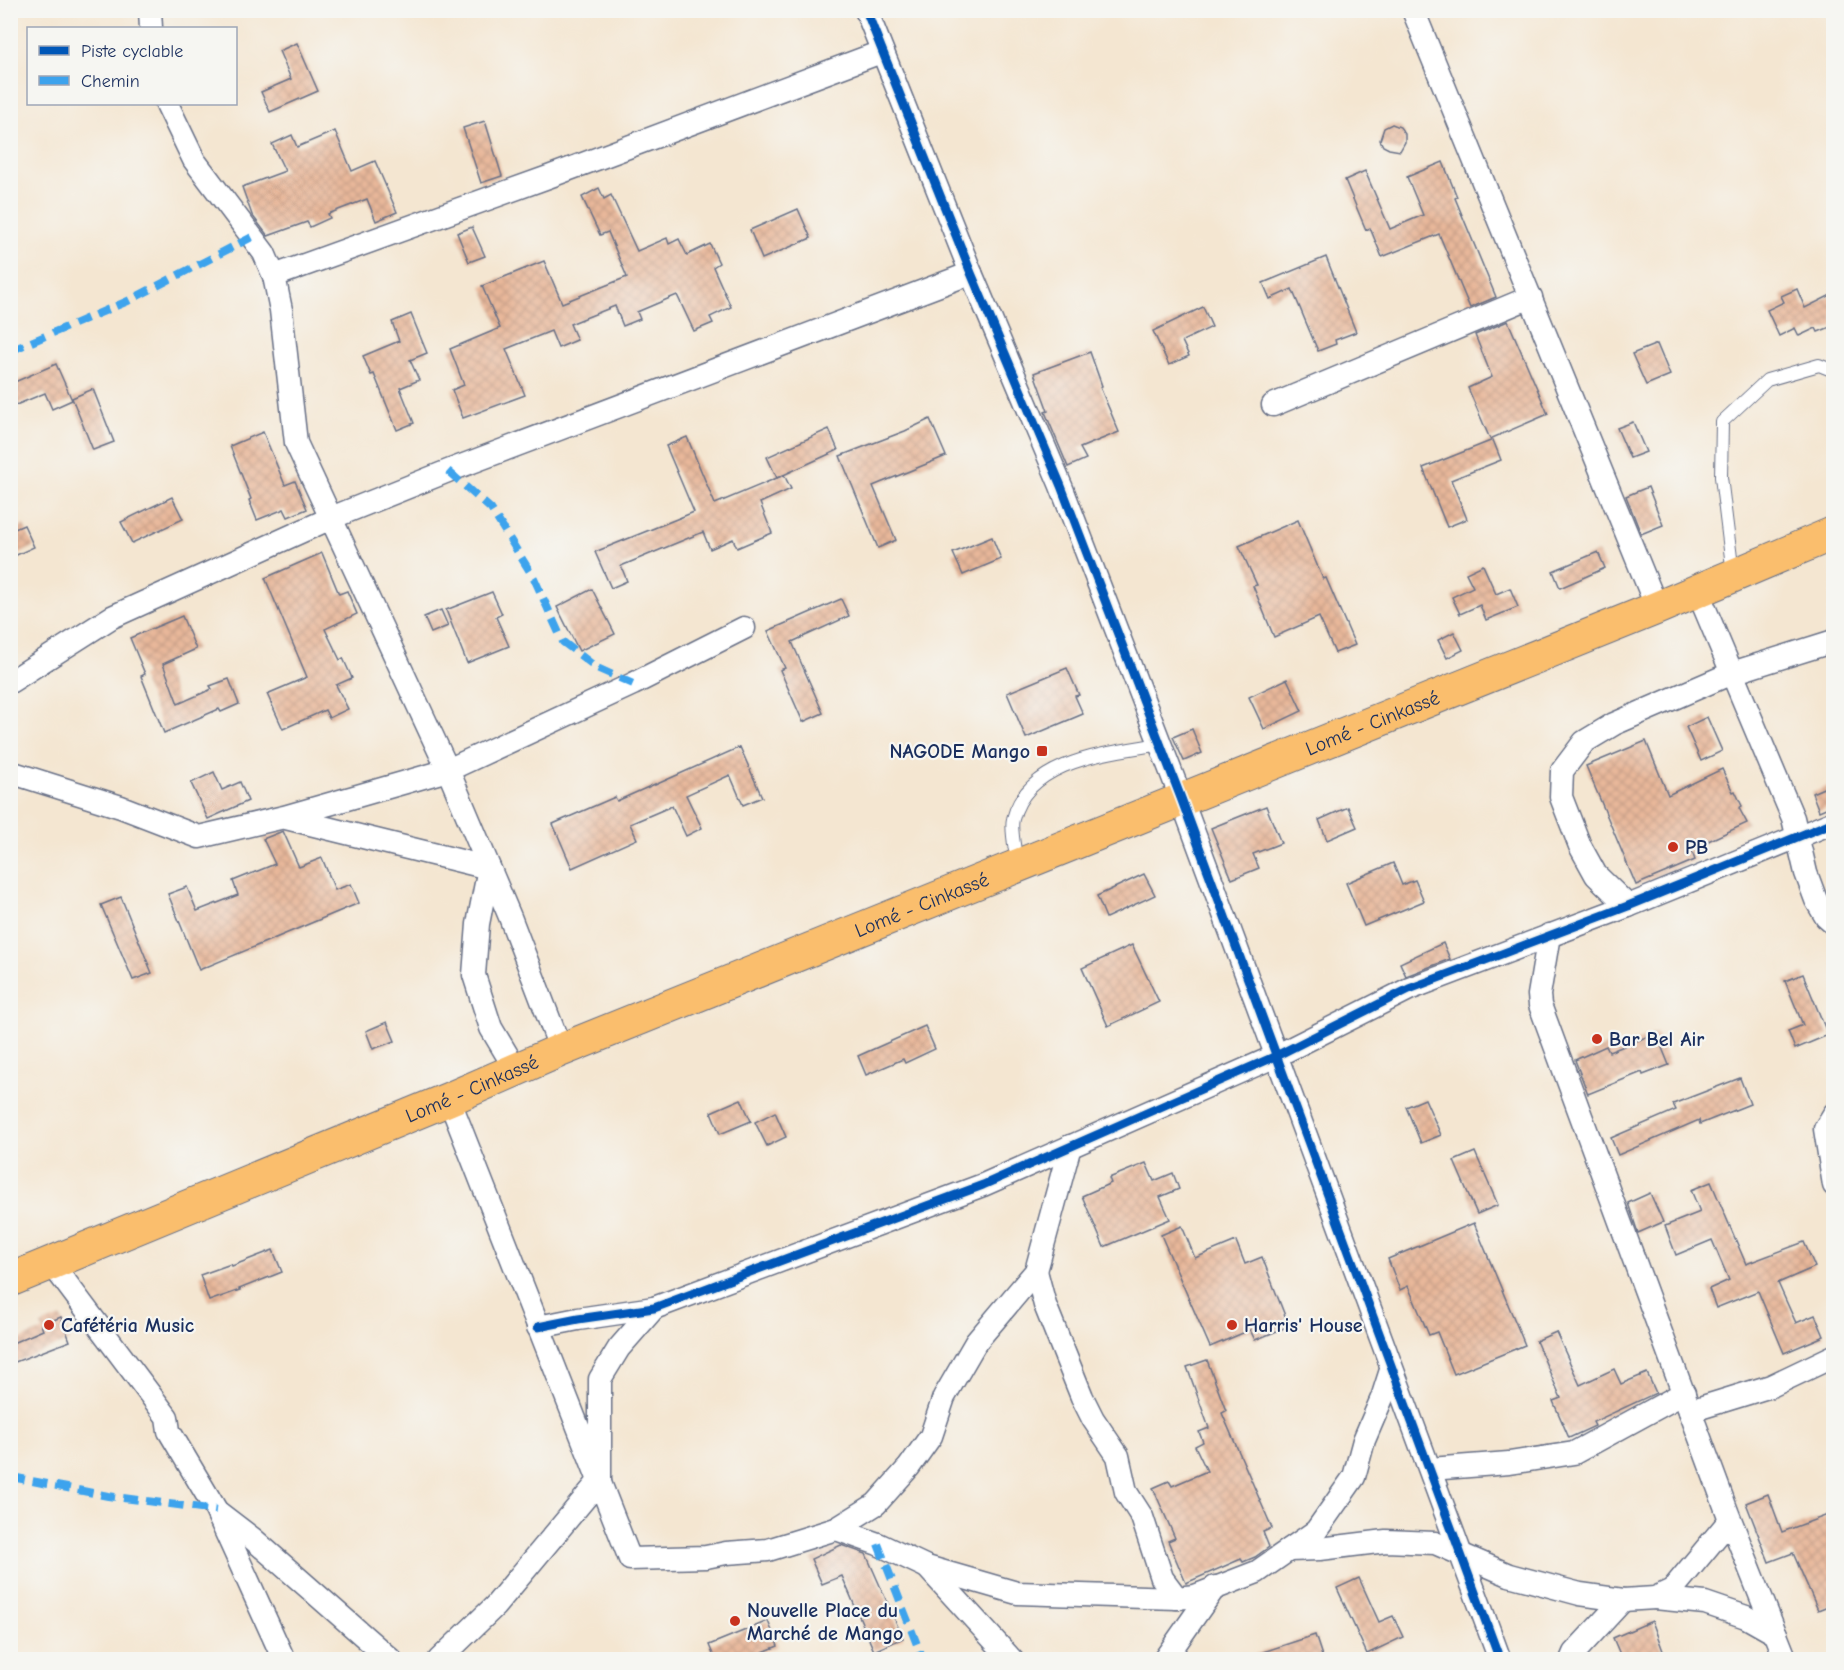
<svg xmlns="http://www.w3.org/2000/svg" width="1844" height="1670" viewBox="0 0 1844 1670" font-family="'Comic Neue',sans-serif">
	<defs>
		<pattern id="building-cross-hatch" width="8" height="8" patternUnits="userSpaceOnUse" patternTransform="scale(1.5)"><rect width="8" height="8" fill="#e8b79a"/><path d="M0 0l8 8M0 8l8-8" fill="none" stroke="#c69e87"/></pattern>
	</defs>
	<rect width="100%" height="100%" fill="#f6f6f2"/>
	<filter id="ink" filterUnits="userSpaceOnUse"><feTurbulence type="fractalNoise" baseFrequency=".0167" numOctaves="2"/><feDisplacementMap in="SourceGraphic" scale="12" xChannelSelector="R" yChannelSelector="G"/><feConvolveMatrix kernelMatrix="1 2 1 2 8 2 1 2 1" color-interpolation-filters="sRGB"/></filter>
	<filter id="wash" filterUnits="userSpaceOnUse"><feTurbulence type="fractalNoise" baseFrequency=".008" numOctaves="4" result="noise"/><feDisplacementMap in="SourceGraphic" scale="24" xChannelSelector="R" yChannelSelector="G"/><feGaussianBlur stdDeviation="1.35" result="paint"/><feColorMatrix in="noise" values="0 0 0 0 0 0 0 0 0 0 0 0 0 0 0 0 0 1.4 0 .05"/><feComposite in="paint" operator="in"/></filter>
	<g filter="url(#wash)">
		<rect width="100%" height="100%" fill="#f4e6d1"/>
		<g id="blocks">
			<!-- building -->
			<g fill="url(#building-cross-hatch)">
				<polygon points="297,43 318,91 270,112 261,92 291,79 279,51"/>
				<polygon points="485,121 502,176 481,183 463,128"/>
				<polygon points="1392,124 1400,127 1405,134 1405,142 1400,151 1389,149 1383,146 1380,140 1384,128"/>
				<polygon points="335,131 352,171 375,161 397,212 376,221 367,199 328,214 330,218 310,227 307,222 268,236 252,215 242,187 285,171 272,144 292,135 297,147"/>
				<polygon points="1443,162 1457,197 1455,198 1496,297 1470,308 1439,234 1382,257 1370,228 1366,230 1345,180 1365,171 1390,229 1423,215 1407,177"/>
				<polygon points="599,188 604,199 611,195 637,251 667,238 669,244 679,239 687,255 710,244 719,263 713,267 731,307 710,317 713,323 694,331 677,295 637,312 640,319 623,326 615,306 570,324 577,340 558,348 551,331 506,349 525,395 463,418 452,390 464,385 450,349 500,328 482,286 544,261 562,303 627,277 608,232 600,235 582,197"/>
				<polygon points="798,209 811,238 762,259 750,230"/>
				<polygon points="472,227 485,256 469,262 457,233"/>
				<polygon points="1326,257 1356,332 1335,340 1336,344 1318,351 1292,289 1270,299 1263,283"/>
				<polygon points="1797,289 1805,308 1833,294 1833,326 1818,332 1816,328 1799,336 1795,328 1779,336 1767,310 1784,302 1781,296"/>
				<polygon points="1203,307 1212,327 1182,341 1189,356 1169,365 1153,331"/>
				<polygon points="411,314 427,353 410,360 419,380 400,388 414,423 397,430 374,374 371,375 363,356 399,341 392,322"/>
				<polygon points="1508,321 1548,414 1490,439 1468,388 1492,377 1475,335"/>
				<polygon points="1657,344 1670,375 1646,385 1632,354"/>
				<polygon points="1090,352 1102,386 1100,387 1119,432 1080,448 1086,459 1068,467 1045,412 1048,411 1034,373"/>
				<polygon points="56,364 72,400 52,409 45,393 16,405 10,393 10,384"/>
				<polygon points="93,389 114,442 93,450 72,398"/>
				<polygon points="930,419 946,456 873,486 896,540 878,548 840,456 905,431"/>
				<polygon points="1633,422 1646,452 1630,458 1617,428"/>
				<polygon points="829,429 838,450 777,478 767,457"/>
				<polygon points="263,432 285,485 295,481 307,509 288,517 284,509 257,520 249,500 251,499 230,446"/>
				<polygon points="687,437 715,504 784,475 791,489 760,503 772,533 737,548 733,539 710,549 703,532 621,566 627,581 611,588 595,552 694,512 666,446"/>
				<polygon points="1493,440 1501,460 1451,480 1467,519 1447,527 1423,468"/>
				<polygon points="1648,487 1663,525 1641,534 1626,496"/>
				<polygon points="172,497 183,519 132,543 121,522"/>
				<polygon points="1298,520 1323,579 1326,578 1355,645 1335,653 1319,617 1274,637 1253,586 1257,585 1239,546"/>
				<polygon points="24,525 34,547 10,558 10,531"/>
				<polygon points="992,537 1001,559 963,575 953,553"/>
				<polygon points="1598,552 1605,568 1560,588 1553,571"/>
				<polygon points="322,553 339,594 347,591 357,614 325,629 340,660 343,658 352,678 336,685 348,709 329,718 325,710 283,729 267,694 307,677 265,578"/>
				<polygon points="1483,565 1496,594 1510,588 1518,607 1486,620 1480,605 1460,614 1452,597 1473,587 1466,573"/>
				<polygon points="592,589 615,634 579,651 557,607"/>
				<polygon points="492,592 502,614 496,617 509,646 467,663 446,610"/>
				<polygon points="841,599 849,616 792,642 823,713 803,722 780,670 785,668 768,631"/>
				<polygon points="441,610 448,626 431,633 424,617"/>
				<polygon points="182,616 196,649 163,664 178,704 212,689 210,686 229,679 239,704 221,712 219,709 164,733 141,676 145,674 130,638"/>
				<polygon points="1454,632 1463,650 1447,658 1438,640"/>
				<polygon points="1067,668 1079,695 1075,696 1083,714 1026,738 1007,693"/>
				<polygon points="1287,679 1302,711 1264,729 1249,697"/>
				<polygon points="1707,717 1722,751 1701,761 1686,727"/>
				<polygon points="1192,729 1202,753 1184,761 1173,737"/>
				<polygon points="1646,741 1668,795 1722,769 1733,792 1735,791 1742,806 1739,808 1747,823 1691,849 1695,860 1636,885 1586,766"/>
				<polygon points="740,747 762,797 743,805 730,775 686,795 702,828 686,836 672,806 630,824 637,839 572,868 553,824 615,797 617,801 655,784 655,785"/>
				<polygon points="214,772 222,790 240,782 248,801 208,819 191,783"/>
				<polygon points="1833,784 1833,805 1819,811 1812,793"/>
				<polygon points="1266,806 1281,843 1253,854 1259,868 1232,879 1211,828"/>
				<polygon points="1348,807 1357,827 1327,840 1319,820"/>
				<polygon points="283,831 299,867 322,858 335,890 351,884 359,903 199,970 168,894 187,887 197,911 238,895 233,881 275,864 263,839"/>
				<polygon points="1393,863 1402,885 1415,880 1424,901 1364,926 1346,883"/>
				<polygon points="1144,874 1155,895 1106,918 1097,896"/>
				<polygon points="121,897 152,973 133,980 101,905"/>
				<polygon points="1443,943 1450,959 1406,976 1400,963"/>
				<polygon points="1132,945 1159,1002 1108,1026 1082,968"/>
				<polygon points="1803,974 1828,1035 1795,1049 1788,1031 1803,1025 1785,981"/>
				<polygon points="387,1022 395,1041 373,1049 366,1031"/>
				<polygon points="925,1026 935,1049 905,1063 903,1059 866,1075 858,1056"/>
				<polygon points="1656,1033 1669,1065 1643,1075 1642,1072 1588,1094 1575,1060 1606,1046 1609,1052"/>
				<polygon points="1740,1078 1750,1104 1700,1124 1699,1120 1618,1155 1611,1138 1676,1110 1673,1104"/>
				<polygon points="741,1099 751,1121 720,1134 711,1112"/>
				<polygon points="1425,1099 1441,1135 1421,1143 1406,1107"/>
				<polygon points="775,1112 786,1137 767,1146 755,1122"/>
				<polygon points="1475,1152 1498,1205 1477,1214 1454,1161"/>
				<polygon points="1146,1163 1154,1181 1173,1173 1179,1189 1160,1197 1170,1219 1104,1247 1082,1196 1111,1183 1109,1178"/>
				<polygon points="1711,1182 1746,1264 1804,1242 1815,1267 1778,1283 1796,1323 1815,1315 1824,1336 1784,1353 1758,1291 1716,1308 1709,1289 1729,1280 1712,1240 1676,1255 1665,1226 1700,1212 1691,1190"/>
				<polygon points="1650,1193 1663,1222 1638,1233 1628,1203"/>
				<polygon points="1474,1223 1525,1345 1454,1374 1437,1332 1429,1335 1408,1286 1400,1290 1388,1259"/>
				<polygon points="1182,1226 1195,1258 1236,1241 1245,1264 1262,1257 1289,1326 1255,1340 1250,1330 1210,1347 1161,1235"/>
				<polygon points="273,1250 282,1272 239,1289 240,1290 209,1301 200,1275 231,1264 232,1266"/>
				<polygon points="61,1317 70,1341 10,1364 10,1344 43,1330 41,1325"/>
				<polygon points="1556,1332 1580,1385 1614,1369 1621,1384 1647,1373 1656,1393 1593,1422 1595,1426 1569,1438 1553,1401 1561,1398 1536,1341"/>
				<polygon points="1207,1360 1226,1411 1222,1413 1272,1528 1263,1532 1269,1547 1255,1557 1243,1562 1241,1559 1186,1583 1168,1541 1175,1538 1153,1488 1169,1481 1172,1486 1207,1471 1195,1446 1203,1442 1199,1432 1209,1428 1187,1367"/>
				<polygon points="1768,1494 1782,1532 1833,1513 1833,1604 1818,1610 1793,1553 1769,1562 1746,1503"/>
				<polygon points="841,1545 866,1554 903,1638 874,1651 842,1576 822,1584 811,1559"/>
				<polygon points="1359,1578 1379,1622 1393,1616 1403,1637 1367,1654 1337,1588"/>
				<polygon points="768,1621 778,1646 745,1659 715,1659 709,1645"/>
				<polygon points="1652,1621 1666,1659 1622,1659 1613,1638"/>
				<polygon points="1315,1635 1323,1659 1252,1659 1251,1656"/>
			</g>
		</g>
	</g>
	<g filter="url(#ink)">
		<use href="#blocks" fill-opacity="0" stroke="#676f86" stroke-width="1.5"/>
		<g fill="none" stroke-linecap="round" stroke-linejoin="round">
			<!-- service casing -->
			<g stroke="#676f86" stroke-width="14">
				<g id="service">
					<polyline points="1733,574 1721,477 1722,422 1767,380 1819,365 1834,371"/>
					<path d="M1017,864C1016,853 1010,829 1013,819C1028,759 1110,753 1160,744"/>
				</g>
			</g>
			<!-- minor casing -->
			<g stroke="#676f86" stroke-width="25">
				<g id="minor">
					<polyline points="150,10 151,28"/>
					<polyline points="866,10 971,273 1061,486 1181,798 1500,1660"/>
					<polyline points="1413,10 1657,608"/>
					<polyline points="167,104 194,160 264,253 274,276 281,310 296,443 448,770 510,917 561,1050"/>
					<polyline points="274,276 551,176 881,52"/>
					<polyline points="1273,405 1531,297"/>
					<polyline points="1697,590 1793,818 1806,873 1816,900 1826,917 1834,924"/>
					<polyline points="10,682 112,617 331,518 448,471 971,273"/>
					<polyline points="10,772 121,807 199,837 284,817 448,770 633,684 744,628"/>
					<polyline points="286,818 489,868 478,924 474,975 491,1028 516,1070"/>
					<polyline points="1628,906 1596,875 1580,846 1561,797 1562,771 1584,742 1614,724 1732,673 1834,641"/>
					<polyline points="1549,935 1539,995 1540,1005 1728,1514 1786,1660"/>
					<polyline points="449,1099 630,1559 706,1557 726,1553 768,1550 836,1529 876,1504 909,1467 931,1436 944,1397 976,1342 1036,1271 1070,1146"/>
					<polyline points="1834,1114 1825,1129 1834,1185"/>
					<polyline points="52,1264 167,1417 169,1431 216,1510 284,1660"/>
					<polyline points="1036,1271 1045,1305 1082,1397 1093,1419 1118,1456 1126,1492 1142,1517 1162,1578 1177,1598 1195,1596 1257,1572 1316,1531 1354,1477 1364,1440 1382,1398 1391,1370"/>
					<polyline points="538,1327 578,1319 654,1308 983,1185 1276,1056 1409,989 1628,906 1834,822"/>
					<polyline points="1690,1411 1771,1386 1834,1356"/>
					<polyline points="1430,1469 1509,1463 1574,1453 1684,1393"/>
					<polyline points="219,1513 253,1539 391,1660"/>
					<polyline points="836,1529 878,1544 927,1567 1017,1593 1177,1598"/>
					<polyline points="1289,1550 1320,1549 1386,1541 1435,1543 1509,1575 1580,1594 1623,1600 1655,1598 1672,1590 1730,1520"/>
					<polyline points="928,1568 1012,1660"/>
					<polyline points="1655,1598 1705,1603 1746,1617 1776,1634"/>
					<polyline points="439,1660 495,1606 600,1480 600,1379 619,1348 654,1308"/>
					<polyline points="1164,1660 1215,1587"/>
					<polyline points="1571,1660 1574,1653 1623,1600"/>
				</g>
			</g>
			<!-- trunk casing -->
			<g stroke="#676f86" stroke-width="35">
				<g id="trunk">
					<path id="s1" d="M10,1280L449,1099L561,1050L1657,608L1834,533"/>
				</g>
			</g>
			<!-- service -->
			<use href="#service" stroke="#fff" stroke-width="12"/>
			<!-- minor -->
			<use href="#minor" stroke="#fff" stroke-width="22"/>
			<!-- trunk -->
			<use href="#trunk" stroke="#fabe6d" stroke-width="33"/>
			<!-- quiet -->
			<g stroke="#3da3ed" stroke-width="8" stroke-dasharray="15 8" stroke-linecap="butt">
				<polyline points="10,351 128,301 252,237"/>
				<polyline points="448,471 491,509 534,578 563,642 597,668 633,684"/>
				<polyline points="10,1479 17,1478 108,1496 216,1510"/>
				<polyline points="878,1544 923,1660"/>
			</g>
			<!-- cycleway casing -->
			<g stroke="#f6f6f2" stroke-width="13">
				<g id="cycleway">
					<polyline points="866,10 971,273 1061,486 1181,798 1500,1660"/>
					<polyline points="538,1327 578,1319 654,1308 983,1185 1276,1056 1409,989 1628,906 1834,822"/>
				</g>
			</g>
			<!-- cycleway -->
			<use href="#cycleway" stroke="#0057b8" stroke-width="9"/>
		</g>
	</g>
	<!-- markers -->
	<g fill="#c8321e" stroke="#f6f6f2" stroke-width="2">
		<rect x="1036" y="745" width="12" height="12" rx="3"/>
		<circle cx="1673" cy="847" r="6"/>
		<circle cx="1597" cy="1039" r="6"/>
		<circle cx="49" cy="1325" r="6"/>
		<circle cx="1232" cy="1325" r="6"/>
		<circle cx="735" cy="1621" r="6"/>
	</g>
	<g text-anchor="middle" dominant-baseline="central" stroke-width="4.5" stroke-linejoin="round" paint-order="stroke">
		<!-- street labels -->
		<g font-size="20" fill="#1b2f5e" stroke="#f6f6f2">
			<text stroke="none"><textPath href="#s1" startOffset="1472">Lomé - Cinkassé</textPath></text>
			<text stroke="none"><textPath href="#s1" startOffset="986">Lomé - Cinkassé</textPath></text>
			<text stroke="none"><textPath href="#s1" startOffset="500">Lomé - Cinkassé</textPath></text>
		</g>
		<!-- poi labels -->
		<g font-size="20" font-weight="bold" fill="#1b2f5e" stroke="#f6f6f2" text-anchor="start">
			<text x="1030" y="751" text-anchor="end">NAGODE Mango</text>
			<text x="1685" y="847">PB</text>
			<text x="1609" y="1039">Bar Bel Air</text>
			<text x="61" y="1325">Cafétéria Music</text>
			<text x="1244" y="1325">Harris' House</text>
			<text x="747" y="1610">Nouvelle Place du<tspan x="747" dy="23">Marché de Mango</tspan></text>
		</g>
	</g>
	<!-- margin -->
	<rect width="1844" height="1670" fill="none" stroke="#f6f6f2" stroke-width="36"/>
	<!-- legend -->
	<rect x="27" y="27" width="210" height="78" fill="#f6f6f2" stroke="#9ea6b7" stroke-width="1.5"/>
	<rect x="39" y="46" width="30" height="9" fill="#0057b8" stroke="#9ea6b7" stroke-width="1.5"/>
	<text x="81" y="57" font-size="18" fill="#1b2f5e">Piste cyclable</text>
	<rect x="39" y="76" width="30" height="9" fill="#3da3ed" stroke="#9ea6b7" stroke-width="1.5"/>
	<text x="81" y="87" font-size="18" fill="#1b2f5e">Chemin</text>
</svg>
